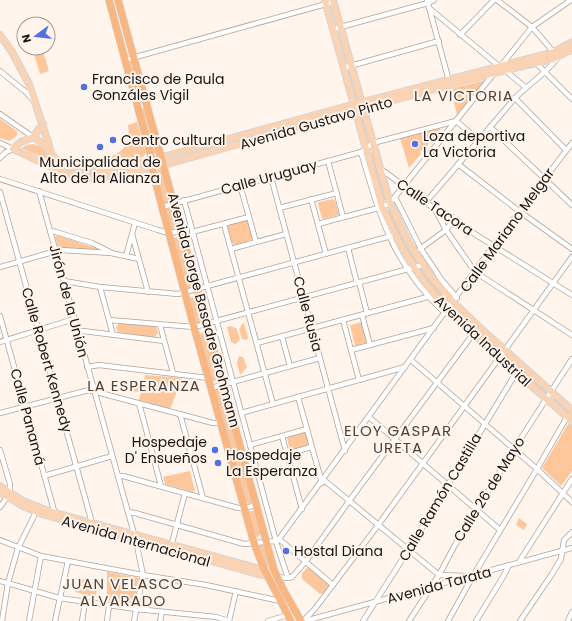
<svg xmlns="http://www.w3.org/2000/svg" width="572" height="621" viewBox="0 0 572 621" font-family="Poppins,sans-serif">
	<rect width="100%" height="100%" fill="#fff5ed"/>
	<!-- green -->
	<g fill="#fdc69b">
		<polygon points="337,31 339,31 348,61 347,63 344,62 336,32"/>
		<polygon points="43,51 49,71 40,74 34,54"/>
		<polygon points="131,59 143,103 140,102 129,61"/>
		<polygon points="347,69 349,69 359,98 357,100 354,99 347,70"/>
		<polygon points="486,80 457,115 451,89"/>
		<polygon points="145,107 157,154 154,154 153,152 141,109"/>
		<polygon points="362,112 370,142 368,143 366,142 358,114"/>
		<polygon points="0,119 17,131 17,135 14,138 9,141 0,138"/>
		<path d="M137,122L146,153L143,157L114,163L112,156C126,150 131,140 128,125Z"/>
		<polygon points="439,127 440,130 424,150 420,151 421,154 409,168 400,138"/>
		<path d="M33,144C41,147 47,149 47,158L45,159L21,148L27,145Z"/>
		<polygon points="373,152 387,199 384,201 370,154"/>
		<polygon points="159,170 161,171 169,198 168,204 164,203 157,172"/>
		<polygon points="333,199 335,201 339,214 338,215 323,219 322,218 318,204 319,202"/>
		<polygon points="169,208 172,209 176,225 174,229 171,229 166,210"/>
		<polygon points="390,209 418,262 417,263 414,262 400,239 387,212 387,210"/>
		<polygon points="246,220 248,222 253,238 251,240 235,245 232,242 228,227 230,224"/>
		<polygon points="57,235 107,252 108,254 58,247 55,237"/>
		<polygon points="176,237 179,239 192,284 192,288 187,289 173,239"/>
		<polygon points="423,268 450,302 448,305 446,305 419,271 420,269"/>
		<polygon points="191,297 196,298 202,320 199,323 196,323 189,300"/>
		<polygon points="455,308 456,308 502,351 499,353 453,311"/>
		<polygon points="362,322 368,342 355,346 350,325"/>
		<polygon points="119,323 156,326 158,333 154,338 118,332 116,328"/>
		<polygon points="243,323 244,324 248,337 247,340 242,339 239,329"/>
		<polygon points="231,326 237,329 240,340 235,344 231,342 227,327"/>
		<polygon points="203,332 206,335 218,378 215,381 213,381 199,335"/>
		<polygon points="239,356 243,357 247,367 240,375 237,363"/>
		<polygon points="507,356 548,391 547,394 544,394 506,360 505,358"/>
		<polygon points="145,375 182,378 170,409 139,400"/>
		<polygon points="121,381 141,383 140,392 120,390"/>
		<polygon points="219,388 221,389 252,500 250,504 245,502 215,391"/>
		<polygon points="553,398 554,398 572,413 572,418 552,401"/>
		<polygon points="568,424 572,425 572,471 561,486 542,468"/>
		<polygon points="305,432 310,444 308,447 290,451 287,438 288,437"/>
		<polygon points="190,471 195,491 193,492 165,484 163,477"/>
		<polygon points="251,511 254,511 256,513 261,534 258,537 254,536 249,512"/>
		<polygon points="519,518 527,524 524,530 516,525"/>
		<polygon points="263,544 264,545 270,564 267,567 266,567 259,546"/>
		<polygon points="308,567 329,584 329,586 324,593 320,594 302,579 302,573"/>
		<polygon points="107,572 139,578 133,604 107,601"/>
		<polygon points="79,578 99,584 95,597 75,592"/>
	</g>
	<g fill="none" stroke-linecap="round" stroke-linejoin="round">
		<!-- minor casing -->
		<g stroke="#afa39a" stroke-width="6">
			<g id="minor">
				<polyline points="427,0 449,81"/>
				<polyline points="429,8 500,67"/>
				<polyline points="337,28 428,3 434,0"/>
				<polyline points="460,35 494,0"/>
				<polyline points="125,60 333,2"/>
				<polyline points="536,63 572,99"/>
				<polyline points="500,67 532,27 571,0"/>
				<polyline points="343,68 439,41"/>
				<polyline points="0,71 27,93 33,100"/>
				<polyline points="506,71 525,87"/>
				<polyline points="515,98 566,150"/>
				<polyline points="0,114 33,137"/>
				<polyline points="490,127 572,205"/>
				<polyline points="0,143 13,149"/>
				<path d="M361,152C380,217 393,265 445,313"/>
				<polyline points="0,158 6,152 13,149"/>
				<polyline points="328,161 343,217"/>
				<polyline points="458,164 519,211 572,249"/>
				<polyline points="381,169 435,209 572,295"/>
				<polyline points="271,177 345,451"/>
				<polyline points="0,179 158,230 169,233 182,231"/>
				<polyline points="240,185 256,242"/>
				<polyline points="39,191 136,541 143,575 134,621"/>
				<polyline points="0,192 92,523 92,526"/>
				<polyline points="395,197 421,249 441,279 457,298"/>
				<polyline points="311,199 326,254"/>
				<polyline points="184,200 277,545 288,578"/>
				<path d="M426,202L515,98C527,86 550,70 558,57L532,27L497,0"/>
				<polyline points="162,207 361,152 373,143 456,121 479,140"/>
				<polyline points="279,208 337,193"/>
				<polyline points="436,211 446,230 475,272 572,335"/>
				<polyline points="224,224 273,404"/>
				<polyline points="318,224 382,207 390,203 495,72"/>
				<polyline points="50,231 56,232 92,243 110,252"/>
				<polyline points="192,232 249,217"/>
				<polyline points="132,234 148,292"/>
				<polyline points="348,248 357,283"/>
				<polyline points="231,249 286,234"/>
				<polyline points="420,249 446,230 453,221"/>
				<polyline points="126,256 135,223"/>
				<polyline points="0,267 60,250 111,253 139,259"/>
				<polyline points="64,281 100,287 178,294 395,235"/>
				<polyline points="359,282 367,313"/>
				<polyline points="100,287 113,335"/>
				<polyline points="362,315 370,345"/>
				<polyline points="0,316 55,514"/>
				<polyline points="109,320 194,327 423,265"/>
				<polyline points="343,320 359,380"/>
				<polyline points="160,325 173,373"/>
				<polyline points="78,332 83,331 164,341"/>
				<polyline points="282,337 290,366"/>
				<polyline points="0,342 74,319"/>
				<polyline points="257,343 431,296"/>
				<polyline points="351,350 434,328"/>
				<polyline points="411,360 537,469 572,502"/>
				<polyline points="87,367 99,365 208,378"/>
				<polyline points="211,388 320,358"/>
				<polyline points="298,397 322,483"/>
				<polyline points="139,403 161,486"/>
				<polyline points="0,413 89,390 213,423 221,423"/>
				<polyline points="241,413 405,367"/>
				<polyline points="180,414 203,498"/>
				<polyline points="369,417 500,530"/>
				<polyline points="282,436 302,509"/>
				<polyline points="250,445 307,429"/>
				<polyline points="0,450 10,484 10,493 0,507"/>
				<polyline points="287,454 311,447"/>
				<polyline points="44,476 112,456"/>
				<polyline points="118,476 123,476 238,508 244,508 257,505"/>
				<polyline points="324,480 439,575 466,576"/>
				<polyline points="128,512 135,513 244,544 276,541 279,539 493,246 572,143"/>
				<polyline points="279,539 333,585"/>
				<polyline points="0,540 41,556 143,575 206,585 280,601"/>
				<polyline points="171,547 185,493"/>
				<polyline points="519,562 572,479"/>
				<polyline points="277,577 288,578 292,577 306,561 352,497 473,334"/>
				<polyline points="0,581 59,598 136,609 216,617 229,621"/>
				<polyline points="2,621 8,583 18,548 36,512 35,510"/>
				<polyline points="29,621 41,556"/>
				<polyline points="55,621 68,561"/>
				<polyline points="82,621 85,603"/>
				<polyline points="107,621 109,606"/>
				<polyline points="160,621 162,612"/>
				<polyline points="229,621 236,591"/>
				<polyline points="268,621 288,615"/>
				<polyline points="303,621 314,610 379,524 572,257"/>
				<polyline points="305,621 572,548"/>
				<polyline points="363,621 409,549 516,373"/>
				<polyline points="409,621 439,575 455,545 514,449 572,359"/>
				<polyline points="448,621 473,576 537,469 567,417"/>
				<polyline points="476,621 503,577 509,565"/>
				<polyline points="520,621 552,574 561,559 564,540 572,532"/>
				<polyline points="568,621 572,612"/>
			</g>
		</g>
		<!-- major casing -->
		<g stroke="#d6d5d4" stroke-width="8">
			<g id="major">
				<path d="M325,0L382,207C395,238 413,269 435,296C450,314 468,329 485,345C514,371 543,396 572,421"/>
				<polyline points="333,0 390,203 409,243 430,275 453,302 478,326 572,410"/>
				<polyline points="0,35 12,52 29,84 49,145 51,155 48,161 42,163"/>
				<polyline points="43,124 33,137 21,142 13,149 62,172 82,178 95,178 112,176 164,165 364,108 498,72 553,59 572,49"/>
				<path d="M33,137C45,143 50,155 60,162C83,178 116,169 141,163L348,106L554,52L572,42"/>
				<polyline points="0,486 23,501 48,511 256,568 274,570"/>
				<polyline points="0,492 23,506 42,514 258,574 277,577"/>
			</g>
		</g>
		<!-- highway casing -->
		<g stroke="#d6d5d4" stroke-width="8">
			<g id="highway">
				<polyline points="109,0 152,160 152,168 162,207 194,327 254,543 264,569 291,621"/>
				<polyline points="118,0 274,570 284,591 301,621"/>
			</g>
		</g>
		<!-- minor -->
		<use href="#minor" stroke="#fff" stroke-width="4.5"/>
		<!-- major -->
		<use href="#major" stroke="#fad3b4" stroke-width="6"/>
		<!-- highway -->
		<use href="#highway" stroke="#f7b682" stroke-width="7"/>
	</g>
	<!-- markers -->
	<g fill="#526fe4" stroke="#fff5ed" stroke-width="1.5">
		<circle cx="84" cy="87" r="4"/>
		<circle cx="113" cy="140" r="4"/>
		<circle cx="415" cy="144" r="4"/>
		<circle cx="100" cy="147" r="4"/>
		<circle cx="215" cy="450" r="4"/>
		<circle cx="218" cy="463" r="4"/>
		<circle cx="286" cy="551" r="4"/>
	</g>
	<g text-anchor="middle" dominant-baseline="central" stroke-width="4" stroke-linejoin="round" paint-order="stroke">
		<!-- poi labels -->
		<g font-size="14" fill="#191411" stroke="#fff5ed" text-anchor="start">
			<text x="92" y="79">Francisco de Paula<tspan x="92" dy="16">Gonzáles Vigil</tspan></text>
			<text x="423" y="136">Loza deportiva<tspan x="423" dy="16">La Victoria</tspan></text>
			<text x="121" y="140">Centro cultural</text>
			<text x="100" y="162" text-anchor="middle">Municipalidad de<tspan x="100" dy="16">Alto de la Alianza</tspan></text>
			<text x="207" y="442" text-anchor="end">Hospedaje<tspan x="207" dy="16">D' Ensueños</tspan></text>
			<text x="226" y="455">Hospedaje<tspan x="226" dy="16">La Esperanza</tspan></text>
			<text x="294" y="551">Hostal Diana</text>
		</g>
		<!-- street labels -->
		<g font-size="14" fill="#191411" stroke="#fff5ed">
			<text transform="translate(316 123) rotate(-16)">Avenida Gustavo Pinto</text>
			<text transform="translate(269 177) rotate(-15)">Calle Uruguay</text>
			<text transform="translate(435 207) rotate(34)">Calle Tacora</text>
			<text transform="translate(507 230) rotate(-54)">Calle Mariano Melgar</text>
			<text transform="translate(69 301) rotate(75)">Jirón de la Unión</text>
			<text transform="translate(204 310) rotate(75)">Avenida Jorge Basadre Grohmann</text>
			<text transform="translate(308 314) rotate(75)">Calle Rusia</text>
			<text transform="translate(483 341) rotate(43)">Avenida Industrial</text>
			<text transform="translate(47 360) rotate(74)">Calle Robert Kennedy</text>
			<text transform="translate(28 417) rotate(75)">Calle Panamá</text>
			<text transform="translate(489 489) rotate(-58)">Calle 26 de Mayo</text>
			<text transform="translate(440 497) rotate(-59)">Calle Ramón Castilla</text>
			<text transform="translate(136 541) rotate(16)">Avenida Internacional</text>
			<text transform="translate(439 585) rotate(-15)">Avenida Tarata</text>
		</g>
		<!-- neighbourhood labels -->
		<g font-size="15" letter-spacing="1" fill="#4d433b" stroke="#fff5ed">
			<text x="464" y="95">LA VICTORIA</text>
			<text x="144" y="385">LA ESPERANZA</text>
			<text x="398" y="430">ELOY GASPAR<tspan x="398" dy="17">URETA</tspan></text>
			<text x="123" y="583">JUAN VELASCO<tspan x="123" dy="17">ALVARADO</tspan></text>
		</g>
	</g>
	<!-- north arrow -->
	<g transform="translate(36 36) rotate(255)"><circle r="19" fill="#fff5ed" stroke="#a39b95"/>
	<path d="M0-3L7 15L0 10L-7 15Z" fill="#526fe4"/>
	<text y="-6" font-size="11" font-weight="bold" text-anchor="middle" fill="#191411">N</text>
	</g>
</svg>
